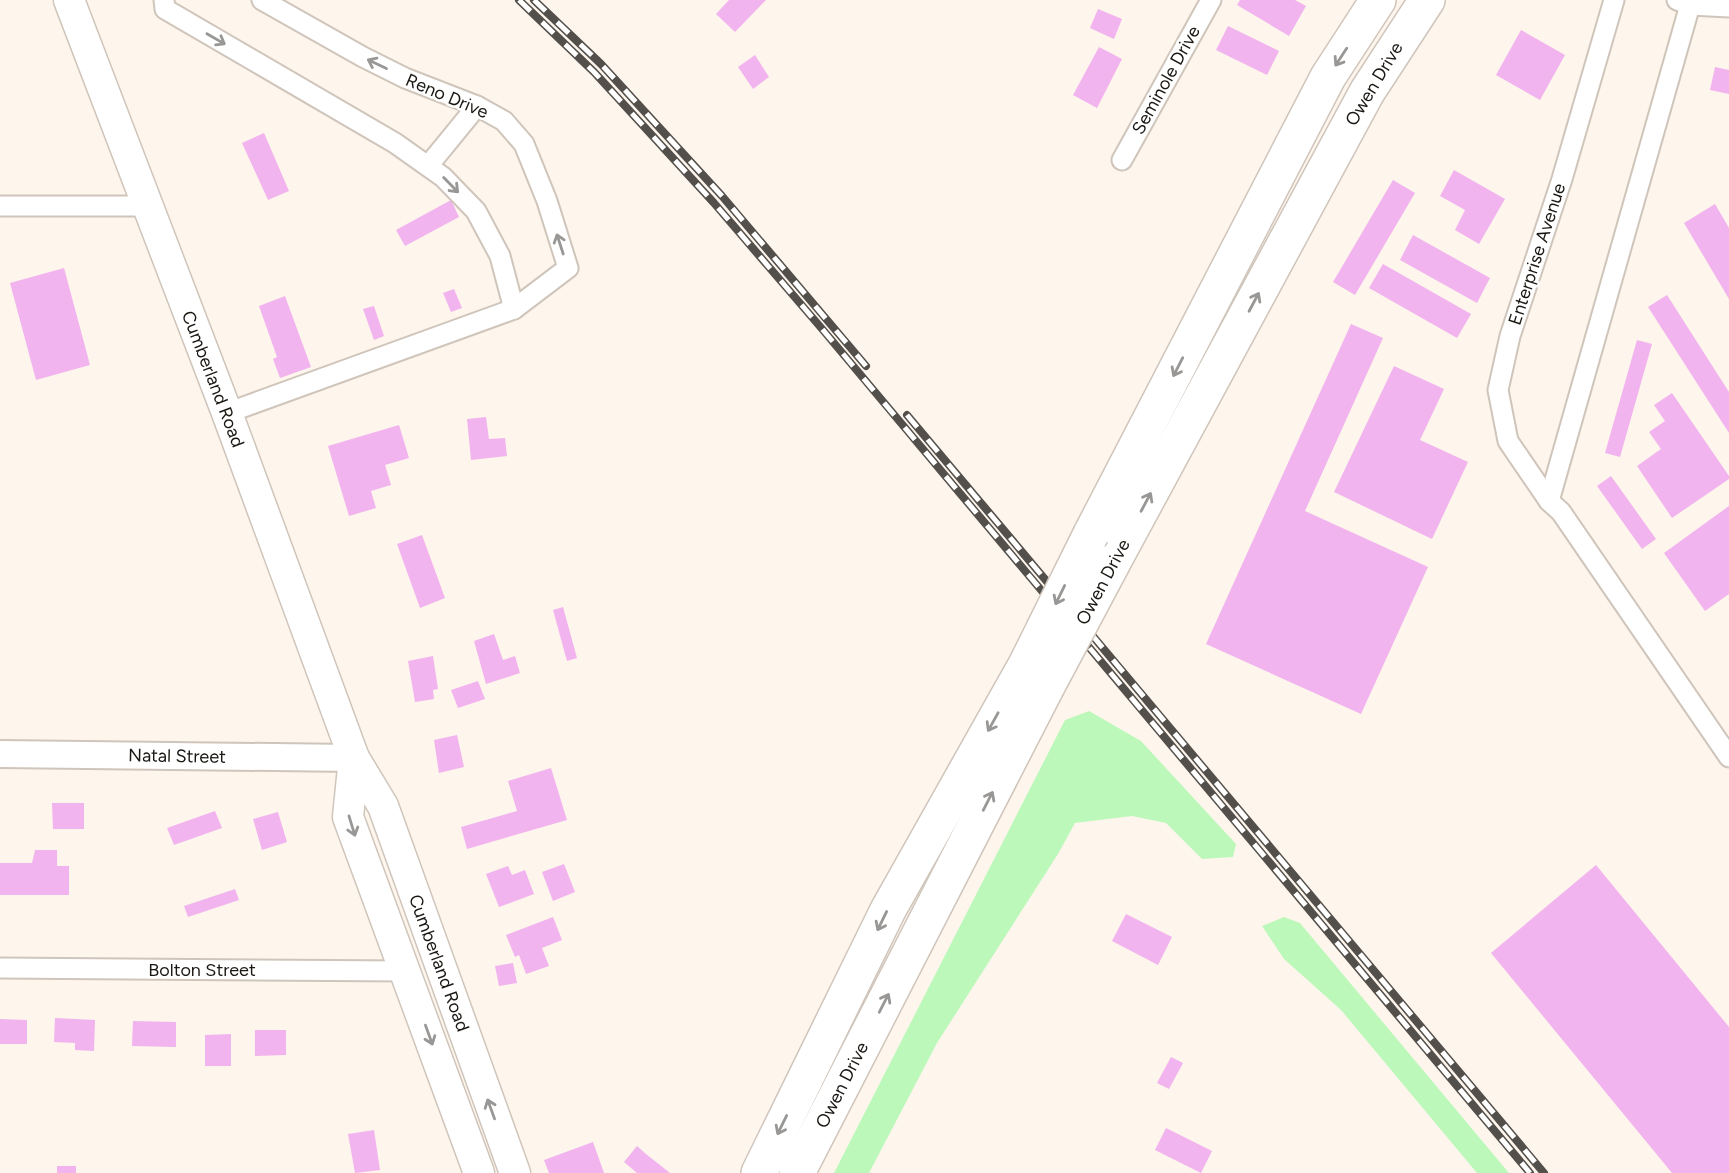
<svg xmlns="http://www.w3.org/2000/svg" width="1729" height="1173" viewBox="0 0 1729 1173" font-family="Figtree,sans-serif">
	<rect width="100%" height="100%" fill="#fef5ed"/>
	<!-- green -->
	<g fill="#bdf8bb">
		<polygon points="1089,711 1141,741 1236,844 1233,857 1202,859 1166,823 1132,816 1075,823 1058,854 937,1043 869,1173 834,1173 1065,720"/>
		<polygon points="1284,917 1300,923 1509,1173 1477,1173 1341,1010 1284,959 1262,926"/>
	</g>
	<!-- building -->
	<g fill="#f2b4ee">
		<polygon points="729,0 766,0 735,32 716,14"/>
		<polygon points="1240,0 1295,0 1306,6 1289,36 1237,5"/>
		<polygon points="1098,9 1122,19 1114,39 1090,28"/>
		<polygon points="1228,26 1279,51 1267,75 1216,50"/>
		<polygon points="1521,30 1565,55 1540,100 1496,75"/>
		<polygon points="1099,47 1122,59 1097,108 1073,95"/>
		<polygon points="755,55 769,77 753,89 738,67"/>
		<polygon points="1715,67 1729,70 1729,94 1710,90"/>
		<polygon points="264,133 289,191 268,200 242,143"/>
		<polygon points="1454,170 1505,199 1479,244 1455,230 1465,210 1440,196"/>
		<polygon points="1393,180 1415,193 1355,295 1333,282"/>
		<polygon points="451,200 459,217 405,246 396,230"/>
		<polygon points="1715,204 1729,228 1729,299 1684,223"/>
		<polygon points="1413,235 1490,278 1477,303 1400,260"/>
		<polygon points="1383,264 1471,314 1457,338 1369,288"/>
		<polygon points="64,268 90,365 36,380 10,283"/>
		<polygon points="454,289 462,308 451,312 443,293"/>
		<polygon points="1667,295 1729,392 1729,433 1648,307"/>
		<polygon points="285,296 311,367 280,378 273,359 277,357 259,306"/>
		<polygon points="374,306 384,336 374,340 363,309"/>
		<polygon points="1351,324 1383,338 1305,511 1428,567 1361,714 1206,644"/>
		<polygon points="1637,340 1652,344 1620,457 1605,453"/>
		<polygon points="1394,366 1444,389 1420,440 1468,462 1432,539 1334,492"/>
		<polygon points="1672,393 1729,476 1729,479 1672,518 1637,466 1661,449 1649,432 1665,421 1654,405"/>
		<polygon points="486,417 489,439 505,438 507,456 471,460 467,419"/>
		<polygon points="399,425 409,458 385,465 391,485 371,491 376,508 349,516 328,446"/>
		<polygon points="1611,476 1656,539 1642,549 1597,486"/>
		<polygon points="1729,506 1729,594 1705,611 1664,553"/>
		<polygon points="422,535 445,598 420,608 397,544"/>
		<polygon points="563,607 577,658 567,661 553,610"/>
		<polygon points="494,634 503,660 515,656 520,673 486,684 474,641"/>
		<polygon points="433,656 438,689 433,690 434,699 415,702 408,661"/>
		<polygon points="478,681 485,699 458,708 451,690"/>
		<polygon points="457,735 464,767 439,773 434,740"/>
		<polygon points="551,768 567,820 467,849 461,827 517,811 508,781"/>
		<polygon points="52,803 84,803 84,829 53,829"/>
		<polygon points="215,811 222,828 174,845 167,828"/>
		<polygon points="278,812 287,842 262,850 253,819"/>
		<polygon points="35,850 57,850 57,866 69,866 69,895 0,895 0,863 32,863"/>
		<polygon points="564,864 575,892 553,901 542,872"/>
		<polygon points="1596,865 1729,1027 1729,1173 1672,1173 1491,953"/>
		<polygon points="508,866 512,875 525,870 534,894 499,907 486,874"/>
		<polygon points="235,889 239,900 188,917 184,906"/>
		<polygon points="1126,914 1172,937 1158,965 1112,941"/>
		<polygon points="553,917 562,940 542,948 549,966 526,974 519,955 515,957 506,935"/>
		<polygon points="513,963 517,983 499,986 495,966"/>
		<polygon points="55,1018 95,1020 94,1051 75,1050 75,1043 54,1042"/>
		<polygon points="0,1019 27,1020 27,1044 0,1044"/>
		<polygon points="133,1021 176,1022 176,1047 132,1046"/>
		<polygon points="255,1030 286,1030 286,1055 255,1056"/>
		<polygon points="231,1034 231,1066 205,1066 205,1035"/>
		<polygon points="1171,1057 1183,1063 1169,1089 1157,1083"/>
		<polygon points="1166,1128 1212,1151 1201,1173 1155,1150"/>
		<polygon points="374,1130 380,1170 355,1173 348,1134"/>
		<polygon points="593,1142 604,1173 549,1173 544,1160"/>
		<polygon points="637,1146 646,1154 670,1173 637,1173 624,1162"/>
		<rect x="57" y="1166" width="19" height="7"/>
	</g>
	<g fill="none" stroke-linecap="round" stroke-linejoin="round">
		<!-- street casing -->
		<g stroke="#cfc5bb" stroke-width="23">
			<g id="street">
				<polyline points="164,0 165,9 395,143 443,177 476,211 500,256 514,309"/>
				<polyline points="1677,0 1690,5 1729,7"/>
				<polyline points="1690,5 1549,501 1561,512 1729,757"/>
				<polyline points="1122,160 1211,0"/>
				<polyline points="428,166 477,106"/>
				<polyline points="0,206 147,206"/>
				<polyline points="227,413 514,309 568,268 547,201 524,144 504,121 477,106 405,78 363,57 262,0"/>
				<polyline points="1549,501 1508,441 1498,390 1510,336 1562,179 1614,0"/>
				<polyline points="0,968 405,971"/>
			</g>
		</g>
		<!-- secondary casing -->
		<g stroke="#cfc5bb" stroke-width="30">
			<polyline id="secondary" points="0,754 354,758"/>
		</g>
		<!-- primary casing -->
		<g stroke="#cfc5bb" stroke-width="33">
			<g id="primary">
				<polyline points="69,0 227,413 354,758 383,806 515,1173"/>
				<polyline points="354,758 348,817 479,1173"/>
			</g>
		</g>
		<!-- highway casing -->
		<g stroke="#cfc5bb" stroke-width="38">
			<g id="highway">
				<polyline points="1091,534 1328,77 1378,0"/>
				<polyline points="1113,562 1367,92 1427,0"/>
				<polyline points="759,1173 888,910 1027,663"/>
				<polyline points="797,1173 1046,688"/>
			</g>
		</g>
		<!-- street -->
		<use href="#street" stroke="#fff" stroke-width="19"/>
		<!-- secondary -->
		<use href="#secondary" stroke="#fff" stroke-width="26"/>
		<!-- primary -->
		<use href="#primary" stroke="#fff" stroke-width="30"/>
		<!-- highway -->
		<use href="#highway" stroke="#fff" stroke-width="35"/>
		<!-- rail casing -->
		<g stroke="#534f4a" stroke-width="8">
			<g id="rail">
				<polyline points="519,0 594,72 714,203 823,330 1530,1173"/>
				<polyline points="534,0 601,64 722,196 866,366"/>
				<polyline points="907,415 1544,1173"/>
			</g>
		</g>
		<!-- rail -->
		<use href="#rail" stroke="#fff" stroke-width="5" stroke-dasharray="16" stroke-linecap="butt"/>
		<!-- highway-bridge casing -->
		<g stroke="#cfc5bb" stroke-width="38" stroke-linecap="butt">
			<g id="highway-bridge">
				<polyline points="1027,663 1091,534"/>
				<polyline points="1046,688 1113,562"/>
			</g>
		</g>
		<!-- highway-bridge -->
		<use href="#highway-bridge" stroke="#fff" stroke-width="35"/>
	</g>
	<!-- one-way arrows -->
	<defs><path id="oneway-shaft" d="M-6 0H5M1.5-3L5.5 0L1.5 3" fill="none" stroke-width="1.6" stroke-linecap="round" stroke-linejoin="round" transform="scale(1.75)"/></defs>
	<g stroke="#989795">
		<use href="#oneway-shaft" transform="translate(216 39) rotate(30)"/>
		<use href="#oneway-shaft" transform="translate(1341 57) rotate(123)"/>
		<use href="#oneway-shaft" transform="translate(377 64) rotate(-154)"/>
		<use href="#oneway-shaft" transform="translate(451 185) rotate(46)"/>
		<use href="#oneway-shaft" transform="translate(560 244) rotate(-108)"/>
		<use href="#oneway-shaft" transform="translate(1254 302) rotate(-62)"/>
		<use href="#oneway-shaft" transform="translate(1178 367) rotate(117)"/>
		<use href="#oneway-shaft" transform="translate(1146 502) rotate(-62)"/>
		<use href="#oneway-shaft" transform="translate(1060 595) rotate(116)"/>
		<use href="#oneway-shaft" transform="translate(993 722) rotate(119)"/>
		<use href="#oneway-shaft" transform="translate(988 801) rotate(-63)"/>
		<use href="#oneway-shaft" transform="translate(352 826) rotate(73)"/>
		<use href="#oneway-shaft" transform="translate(882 921) rotate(116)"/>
		<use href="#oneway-shaft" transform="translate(884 1003) rotate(-63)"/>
		<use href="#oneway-shaft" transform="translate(429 1035) rotate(70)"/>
		<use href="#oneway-shaft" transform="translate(491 1109) rotate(-110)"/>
		<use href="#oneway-shaft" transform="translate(782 1125) rotate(116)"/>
	</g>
	<g text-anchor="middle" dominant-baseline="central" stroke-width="5" stroke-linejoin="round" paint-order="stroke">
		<!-- street labels -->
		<g font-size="18" fill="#1b1814" stroke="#fff">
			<text transform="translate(1166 80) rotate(-61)">Seminole Drive</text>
			<text transform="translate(1374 84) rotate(-59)">Owen Drive</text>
			<text transform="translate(447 96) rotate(23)">Reno Drive</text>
			<text transform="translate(1537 254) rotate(-72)">Enterprise Avenue</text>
			<text transform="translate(213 379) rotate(69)">Cumberland Road</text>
			<text transform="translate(1103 582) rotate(-62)">Owen Drive</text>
			<text transform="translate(177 756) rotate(1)">Natal Street</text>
			<text transform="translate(439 963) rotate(70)">Cumberland Road</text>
			<text x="202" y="970">Bolton Street</text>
			<text transform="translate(842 1085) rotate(-63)">Owen Drive</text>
		</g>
	</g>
</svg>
